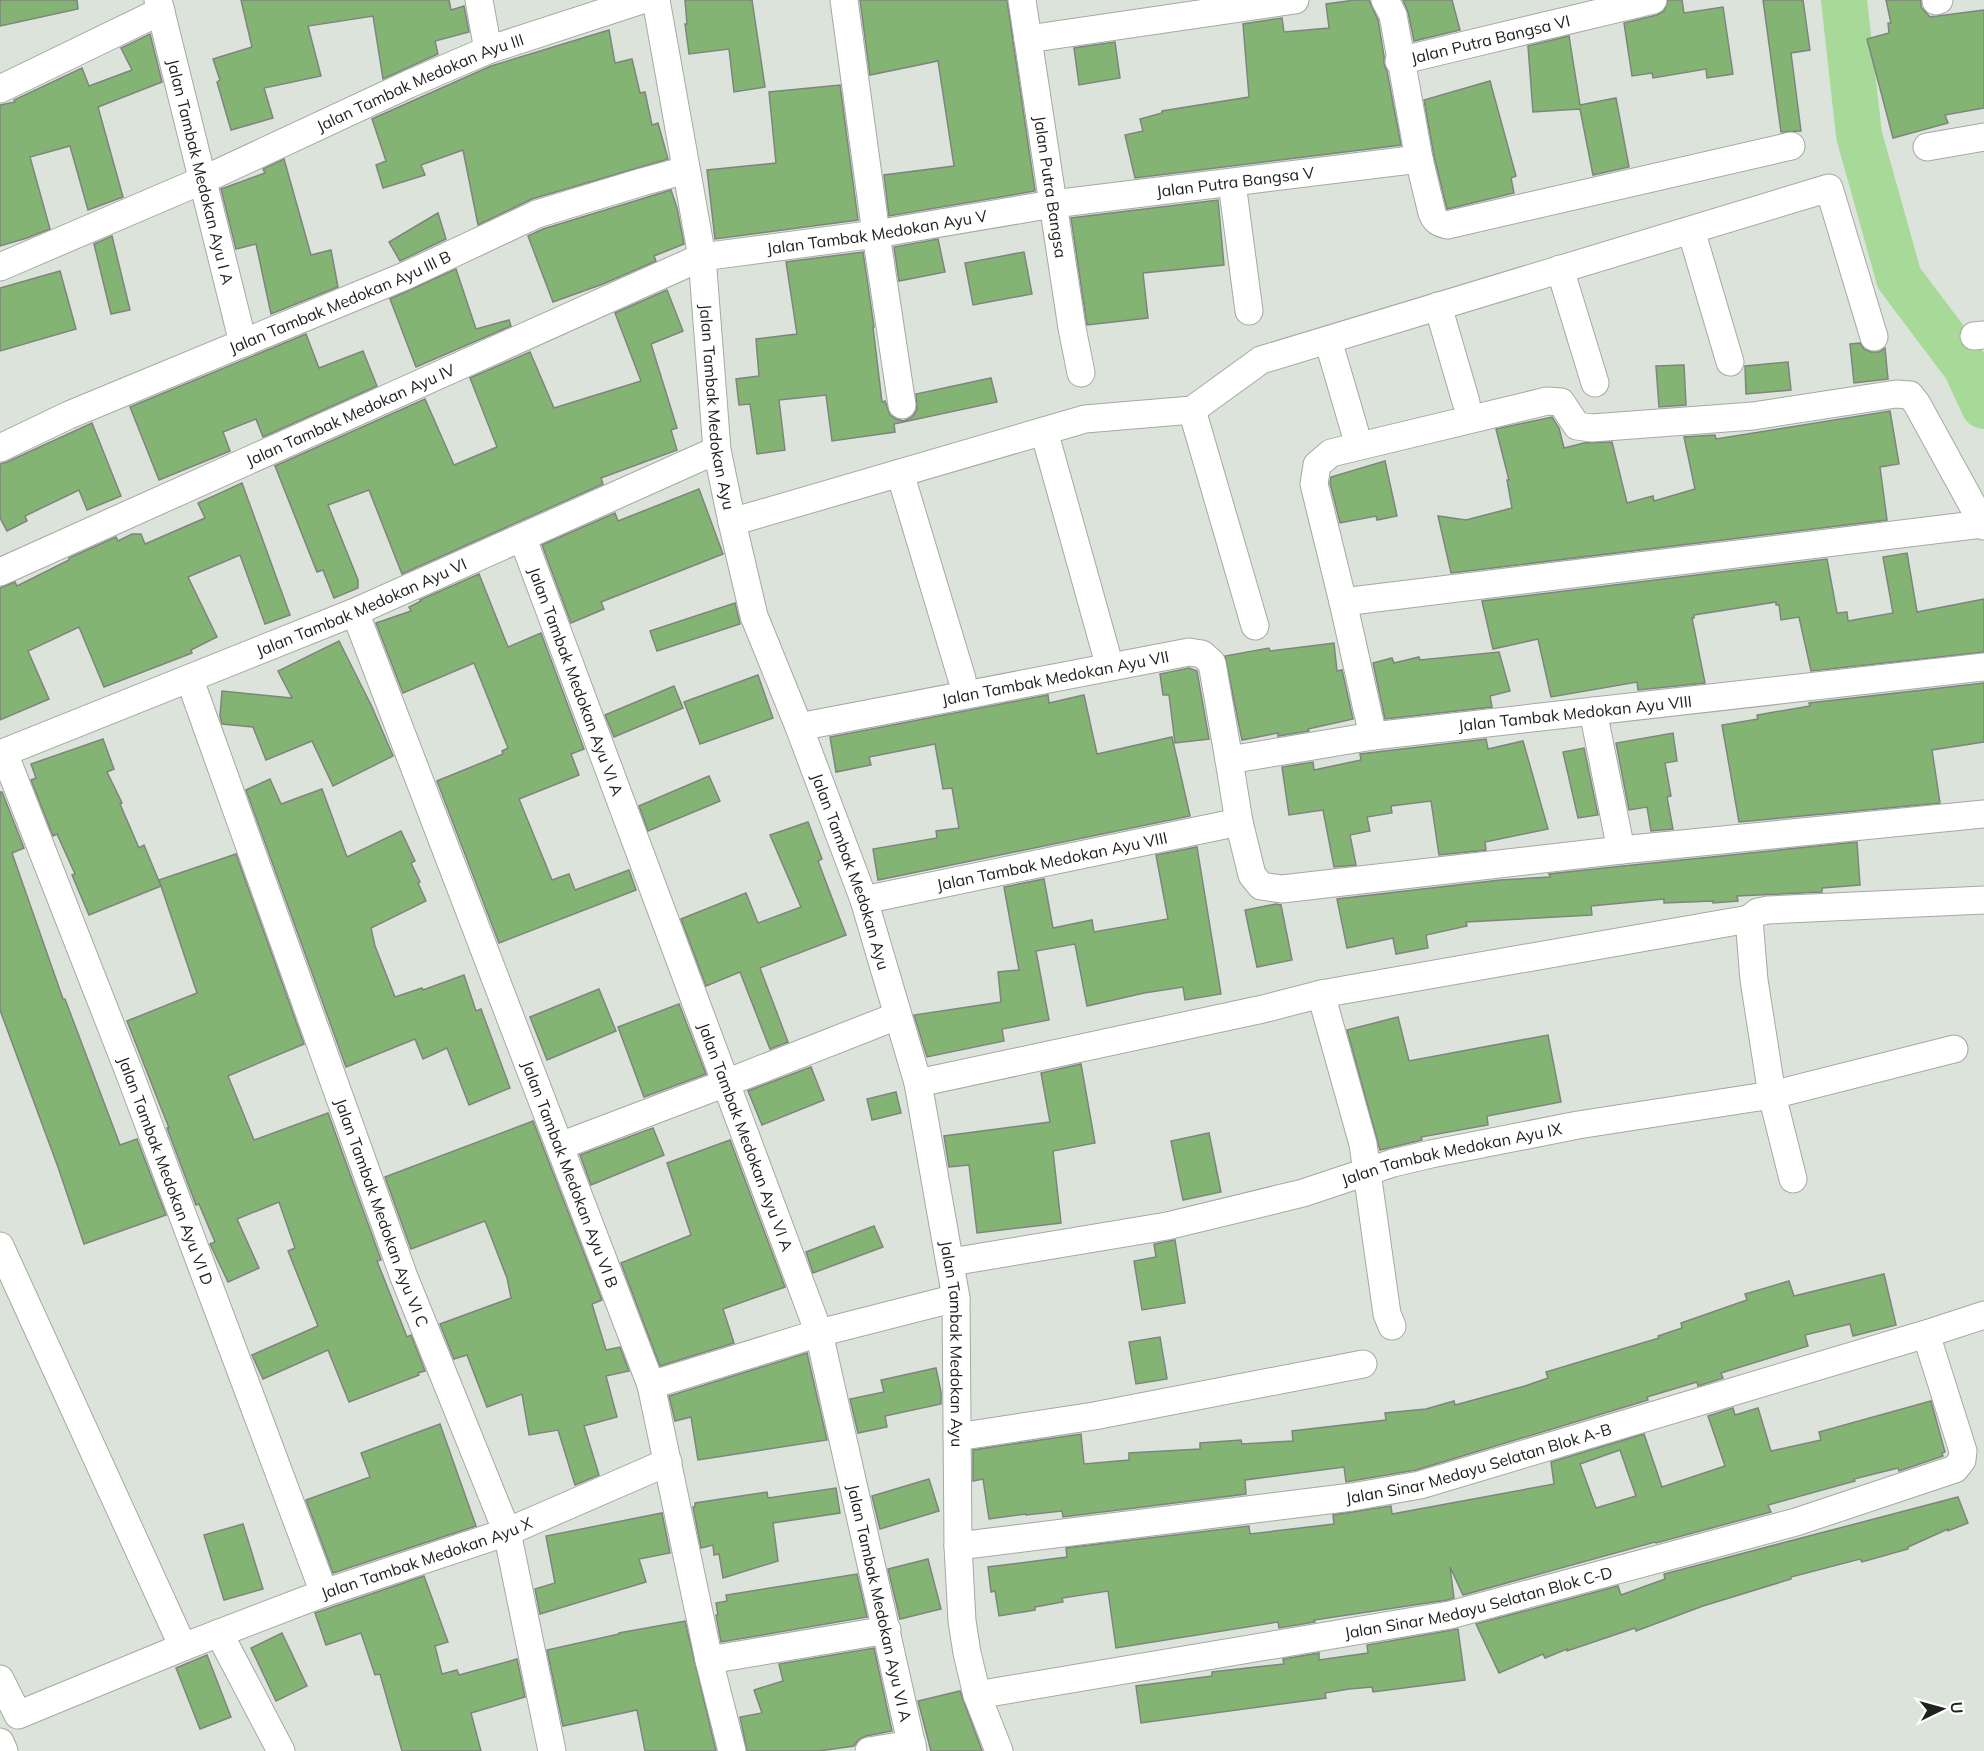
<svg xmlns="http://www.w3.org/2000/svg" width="1984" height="1751" viewBox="0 0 1984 1751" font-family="Mulish,sans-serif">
	<rect width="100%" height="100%" fill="#dce3db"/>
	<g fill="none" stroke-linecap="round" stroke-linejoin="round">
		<!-- river -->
		<polyline stroke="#a7da98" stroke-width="46" points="1844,0 1859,135 1899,278 1966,367 1984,406"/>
	</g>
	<!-- building -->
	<g fill="#83b474" stroke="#7f857d" stroke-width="1.5" fill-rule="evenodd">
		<polygon points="0,0 77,0 78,9 0,26"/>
		<polygon points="241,0 449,0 451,10 464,6 469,32 435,41 438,54 383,79 373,16 308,26 321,76 264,88 273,118 231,130 217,82 220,80 213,59 252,47"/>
		<polygon points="685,0 752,0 765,87 734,92 729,49 689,54 685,24 687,24"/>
		<polygon points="860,0 1007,0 1035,191 889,216 884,175 954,166 938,61 870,75"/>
		<polygon points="1355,0 1369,0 1378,20 1384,56 1384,64 1387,71 1401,145 1135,178 1125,135 1143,131 1140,119 1162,113 1162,111 1249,97 1243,24 1282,18 1284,32 1329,28 1326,4"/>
		<polygon points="1403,0 1452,0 1460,30 1414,41 1408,12"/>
		<polygon points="1668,0 1682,0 1684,13 1723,7 1733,74 1707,78 1706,69 1653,78 1652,73 1632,76 1624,23 1657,15 1664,11"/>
		<polygon points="1763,0 1803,0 1810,50 1791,53 1801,131 1781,132"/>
		<polygon points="1886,0 1921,0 1921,7 1930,17 1984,10 1984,108 1945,115 1948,123 1893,138 1867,39 1889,33 1888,23 1891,23"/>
		<polygon points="609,30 615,63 632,59 640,93 645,92 652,125 658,123 668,159 532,199 478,225 463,150 421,165 425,175 383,188 376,165 386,161 372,119 491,66"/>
		<polygon points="150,34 162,82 98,107 123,197 88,210 70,146 30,157 50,229 27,238 0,246 0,105 15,102 14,100 82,68 89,86 132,70 121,48"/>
		<polygon points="1569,36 1580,105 1616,98 1629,167 1593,175 1580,109 1533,112 1528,46"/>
		<polygon points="1115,42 1120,78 1079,85 1074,48"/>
		<polygon points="1490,81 1516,176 1511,178 1514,193 1447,209 1434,156 1424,100"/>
		<polygon points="840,85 858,220 715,239 707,170 776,163 769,92"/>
		<polygon points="284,159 311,255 331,250 338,287 271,314 256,244 236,249 221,189 265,173 263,169"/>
		<polygon points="671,190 677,208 684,244 654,256 656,261 603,284 553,302 528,236 543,229"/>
		<polygon points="1218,200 1224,265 1143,273 1148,318 1087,325 1071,218"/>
		<polygon points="438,213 446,239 400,261 389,242"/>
		<polygon points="112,236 130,310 111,314 94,244"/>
		<polygon points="938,239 945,272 899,281 894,247"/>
		<polygon points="863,252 874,327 873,327 882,402 885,401 890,415 896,419 904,421 912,417 917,410 916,394 991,378 997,402 894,424 895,432 832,441 826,395 779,400 785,450 757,454 750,404 739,405 736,379 759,376 756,339 797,334 786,262"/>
		<polygon points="1024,252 1032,294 973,305 965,263"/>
		<polygon points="456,269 476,329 509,320 511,326 416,367 390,299"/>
		<polygon points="60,271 76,329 0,351 0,288"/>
		<polygon points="667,290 683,331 651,344 677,428 671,430 677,450 601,478 603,484 402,574 369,490 328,505 358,580 358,588 334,598 323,570 317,572 275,466 425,399 454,465 497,447 470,378 530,352 554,408 641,381 615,313"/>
		<polygon points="306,334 319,368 363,351 377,386 263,437 256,419 223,432 230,451 159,480 130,407"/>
		<polygon points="1860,343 1864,349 1871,352 1879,352 1885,348 1888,379 1854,383 1850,344"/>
		<polygon points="1788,362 1791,390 1746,394 1745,366"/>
		<polygon points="1684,365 1686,405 1659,407 1656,366"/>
		<polygon points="1890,411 1899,464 1880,467 1887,520 1451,573 1438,516 1466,520 1512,508 1507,480 1509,480 1496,429 1552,417 1559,428 1564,448 1584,443 1612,442 1627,503 1653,496 1654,501 1695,489 1684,437 1715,435 1716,439"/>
		<polygon points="92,423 121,496 87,510 79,490 25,516 27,521 7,531 0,518 0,464 7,462"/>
		<polygon points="1385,461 1397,516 1377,520 1376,516 1340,523 1330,483 1331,477"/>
		<polygon points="242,483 290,615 265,624 240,555 188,577 217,637 191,650 192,653 104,687 79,627 28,651 49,699 0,720 0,588 15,582 17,586 69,560 69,558 116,537 118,541 132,534 141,534 145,544 205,518 198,503"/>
		<polygon points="699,489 723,554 601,602 604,609 571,623 542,545 615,513 618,521"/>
		<polygon points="1907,553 1917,612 1984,599 1984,652 1811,671 1799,617 1781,620 1779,605 1776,605 1776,602 1694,615 1694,618 1692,618 1705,683 1638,690 1637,682 1551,697 1538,639 1493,649 1482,601 1827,559 1837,613 1847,612 1848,621 1893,613 1883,557"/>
		<polygon points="479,574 508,647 541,633 584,749 571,754 579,775 519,799 552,880 569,874 575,890 629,870 636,890 499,943 437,781 503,754 502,751 508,748 474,663 403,693 376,623 411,611 409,607 421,601 420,600"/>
		<polygon points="735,603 740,624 657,651 650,631"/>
		<polygon points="339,641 372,707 393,756 333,786 312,741 266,760 253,727 222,724 220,716 222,691 292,698 278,671"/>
		<polygon points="1334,643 1337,671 1342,670 1353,719 1308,729 1309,731 1278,736 1278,733 1242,740 1225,656 1269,648 1270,651"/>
		<polygon points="1499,652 1510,691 1490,696 1492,707 1385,719 1373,663 1392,658 1394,663 1419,657 1420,660"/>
		<polygon points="1189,668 1197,671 1209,739 1175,743 1169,695 1163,695 1160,674"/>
		<polygon points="758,675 773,718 700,744 684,702"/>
		<polygon points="1984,683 1984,742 1932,750 1940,803 1739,822 1722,725 1758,719 1757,715 1810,706 1809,703"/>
		<polygon points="674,686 683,708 614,737 605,715"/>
		<polygon points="1048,695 1049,703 1084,695 1097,754 1172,737 1190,816 878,880 873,849 937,838 936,831 959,828 952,788 943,789 935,744 869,757 871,765 836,772 830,737"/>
		<polygon points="1673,733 1677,761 1665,763 1671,796 1667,797 1673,829 1651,831 1647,807 1629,810 1616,743"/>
		<polygon points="103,739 114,769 107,772 122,803 120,804 139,848 144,845 161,886 89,915 72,875 75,874 57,834 53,836 31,780 36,778 31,764"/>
		<polygon points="1486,739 1488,749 1523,741 1548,829 1485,842 1486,850 1439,855 1431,801 1391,806 1392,813 1367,817 1370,831 1350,835 1356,865 1334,867 1323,810 1289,815 1282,767 1313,762 1314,770 1361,760 1360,754"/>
		<polygon points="1584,748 1598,815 1578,818 1563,752"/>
		<polygon points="709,776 720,801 648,831 639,806"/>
		<polygon points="270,779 281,804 322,789 347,857 401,831 415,861 411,863 420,882 418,883 426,901 371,928 375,946 395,997 422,988 423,990 464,975 476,1011 481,1009 510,1088 469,1105 447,1048 423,1059 415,1039 346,1067 246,790"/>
		<polygon points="0,792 2,792 24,848 12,853 63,999 65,999 120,1145 137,1139 166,1215 84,1244 58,1167 0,1010"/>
		<polygon points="808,822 822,859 818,861 846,935 760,968 788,1042 770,1049 740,972 706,986 681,919 746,893 758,923 801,907 770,835"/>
		<polygon points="1857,842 1860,885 1822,888 1822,892 1737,896 1738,901 1713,903 1713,901 1664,903 1664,899 1591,906 1592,915 1466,922 1467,926 1426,935 1428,948 1396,954 1393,938 1347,948 1337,899 1500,880 1550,877 1549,874 1623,866"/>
		<polygon points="1197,847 1221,994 1185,1000 1183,987 1144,993 1087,1006 1075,944 1036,951 1049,1020 1002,1029 1004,1041 927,1057 914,1015 1001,1002 998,972 1019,970 1004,887 1044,879 1053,928 1092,920 1094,932 1168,919 1156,855"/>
		<polygon points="236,854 304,1044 228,1076 254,1140 328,1113 381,1260 377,1261 407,1337 411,1335 425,1371 418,1373 419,1375 349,1402 328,1350 263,1379 252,1355 318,1326 288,1251 295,1248 279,1202 237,1219 259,1268 228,1282 210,1244 215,1242 199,1204 196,1205 167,1128 169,1128 127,1021 197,993 159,880"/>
		<polygon points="1276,904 1281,905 1292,960 1257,967 1245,910"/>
		<polygon points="599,989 616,1031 547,1060 530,1017"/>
		<polygon points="679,1004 706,1074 644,1097 618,1027"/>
		<polygon points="1398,1017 1409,1061 1548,1035 1561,1102 1487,1116 1488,1125 1421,1137 1422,1140 1380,1150 1347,1030"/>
		<polygon points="1081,1064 1095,1143 1053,1151 1061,1223 977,1233 969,1165 949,1167 944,1136 1050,1122 1041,1073"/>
		<polygon points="811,1067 824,1100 762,1125 748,1091"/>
		<polygon points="896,1092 901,1113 872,1120 867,1099"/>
		<polygon points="533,1121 602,1300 592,1304 606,1350 620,1347 629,1371 606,1376 617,1417 584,1426 599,1475 575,1485 558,1430 529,1435 522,1394 487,1407 467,1355 454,1359 440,1324 511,1298 507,1278 485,1221 411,1249 385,1177"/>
		<polygon points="653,1128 664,1155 591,1185 580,1155"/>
		<polygon points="1209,1133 1221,1192 1183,1200 1171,1141"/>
		<polygon points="730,1140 785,1287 723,1309 734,1343 660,1366 621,1263 691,1235 667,1163"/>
		<polygon points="874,1226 883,1247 813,1273 806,1252"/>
		<polygon points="1175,1240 1185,1303 1142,1310 1134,1261 1156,1257 1154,1244"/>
		<polygon points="1884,1274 1896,1325 1853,1336 1850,1324 1805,1335 1808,1346 1721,1373 1723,1378 1698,1386 1697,1382 1647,1397 1648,1400 1416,1470 1346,1482 1344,1467 1245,1480 1246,1494 1063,1517 1062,1511 1026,1515 1026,1514 989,1519 983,1479 973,1481 973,1450 1081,1434 1084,1464 1129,1460 1129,1453 1200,1449 1200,1443 1241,1440 1242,1444 1293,1441 1292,1431 1386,1420 1385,1413 1426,1409 1454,1401 1455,1405 1525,1386 1548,1378 1546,1372 1659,1338 1658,1336 1682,1328 1681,1323 1747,1300 1745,1294 1789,1281 1794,1296"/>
		<polygon points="1160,1337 1167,1379 1136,1384 1129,1342"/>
		<polygon points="807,1353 827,1440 698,1460 691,1417 675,1421 669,1396"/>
		<polygon points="936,1368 941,1392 941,1404 885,1416 887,1427 858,1433 850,1399 884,1392 881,1380"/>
		<path d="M1931,1401L1945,1452L1942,1453L1943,1456L1899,1471L1898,1468L1854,1479L1855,1481L1768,1505L1771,1512L1656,1543L1655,1542L1463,1595L1450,1567L1454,1598L1447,1600L1314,1620L1315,1622L1279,1628L1278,1622L1116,1648L1108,1591L1062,1598L1063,1602L1035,1607V1610L999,1616L995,1591L991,1592L988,1567L1067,1557L1066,1548L1249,1526L1250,1534L1334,1524L1333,1515L1391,1506L1392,1514L1554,1484L1551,1462L1644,1434L1662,1487L1725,1466L1708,1416L1733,1408L1735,1415L1758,1408L1771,1451L1821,1440L1819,1432ZM1620,1450L1636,1496L1596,1508L1580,1464Z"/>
		<polygon points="440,1424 476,1526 333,1573 306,1500 370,1477 361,1453"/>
		<polygon points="929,1479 939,1511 880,1529 872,1496"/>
		<polygon points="836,1488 840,1513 773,1523 778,1561 723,1578 719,1554 714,1555 713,1545 701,1548 693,1507 695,1507 695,1503 767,1492 768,1498"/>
		<polygon points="1958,1497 1968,1523 1948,1531 1948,1529 1908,1547 1908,1549 1862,1562 1860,1559 1791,1577 1791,1579 1703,1606 1636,1631 1635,1628 1567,1651 1567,1649 1545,1658 1543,1654 1499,1673 1476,1624 1618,1586 1621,1595 1665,1579 1664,1574"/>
		<polygon points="662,1513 670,1553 639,1559 646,1582 540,1614 535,1589 555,1583 546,1536"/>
		<polygon points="243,1524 263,1589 224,1600 204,1535"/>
		<polygon points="928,1559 941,1609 900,1619 888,1569"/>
		<polygon points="857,1574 867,1617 721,1642 716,1615 718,1615 716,1603 727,1601 726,1595"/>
		<polygon points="424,1576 448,1642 435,1646 442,1674 457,1670 459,1675 517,1659 525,1697 471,1713 481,1751 402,1751 380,1674 375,1675 361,1633 326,1645 315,1613"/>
		<polygon points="685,1621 716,1751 645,1751 637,1710 563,1726 547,1650 619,1634 619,1633"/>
		<polygon points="1458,1629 1465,1680 1373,1692 1372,1687 1349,1689 1325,1693 1326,1698 1141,1723 1136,1686 1212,1676 1212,1672 1284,1664 1283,1659 1319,1653 1319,1660 1368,1653 1367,1645"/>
		<polygon points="282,1633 307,1686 276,1701 251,1648"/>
		<polygon points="874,1648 892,1731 866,1736 859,1739 854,1746 819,1751 747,1751 740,1717 762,1713 754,1690 783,1681 779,1664"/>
		<polygon points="207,1655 231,1717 200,1729 176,1668"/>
		<polygon points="960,1691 982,1751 931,1751 918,1701"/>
	</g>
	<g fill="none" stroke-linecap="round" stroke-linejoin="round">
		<!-- street casing -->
		<g stroke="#a4aaa2" stroke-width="29">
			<g id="street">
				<path id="s1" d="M158,0L243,343"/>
				<polyline points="479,0 488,50"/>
				<path id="s2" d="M656,0L702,257L717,450L732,522L754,616L799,727L864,900L918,1083L956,1298L958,1546L962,1621L967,1653L977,1695L999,1751"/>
				<polyline points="844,0 876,234 902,405"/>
				<path id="s3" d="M1022,0L1072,328L1081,373"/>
				<path d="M1385,0L1393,15L1419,159L1432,213C1435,221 1439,223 1447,225L1791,146"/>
				<polyline points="1936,1 1939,0"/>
				<polyline points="1028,39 1295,0"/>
				<path id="s4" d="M1399,61L1653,0"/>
				<polyline points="0,89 161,11"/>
				<polyline points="1927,147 1984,137"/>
				<polyline points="1232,183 1249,311"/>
				<polyline points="1691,230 1730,362"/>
				<path id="s5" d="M0,267L203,180L409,84L488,50L642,0"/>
				<polyline points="1560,269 1595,383"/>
				<polyline points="1438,306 1466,402"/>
				<polyline points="1974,336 1984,335"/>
				<polyline points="1328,340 1355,432"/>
				<polyline points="1192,410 1255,626"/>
				<polyline points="1044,431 1106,653"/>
				<path id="s6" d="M0,448L69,415L405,276L537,214L642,182L686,170"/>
				<polyline points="900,473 962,679"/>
				<polyline points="732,522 1085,419 1192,410 1261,360 1829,188 1874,337"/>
				<path id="s7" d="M523,539L819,1333L913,1751"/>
				<path id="s8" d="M0,572L702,257L876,234L1053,204L1419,159"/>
				<polyline points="1343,602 1983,524"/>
				<path id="s9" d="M355,612L651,1385L709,1660L732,1751"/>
				<polyline points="1984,667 1373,736 1229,760 1239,822 1252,875 1261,886 1282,889 1621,850 1984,814"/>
				<path id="s10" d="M190,680L404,1277L507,1532L552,1751"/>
				<polyline points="1593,711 1621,850"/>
				<path id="s11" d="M799,727L1189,652L1202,654L1212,663L1229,760"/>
				<polyline points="1373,736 1343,602 1314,484 1317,465 1331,453 1547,401 1561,402 1577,426 1592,428 1753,416 1896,394 1910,395 1917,404 1984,526"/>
				<path id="s12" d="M4,753L129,1072L324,1593"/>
				<path id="s13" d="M0,754L355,612L717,450"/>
				<path id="s14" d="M864,900L1239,822"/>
				<polyline points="1321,994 1363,1144 1387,1314 1392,1326"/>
				<polyline points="918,1083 1263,1009 1321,994 1749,919"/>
				<polyline points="560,1146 726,1083 897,1016"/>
				<polyline points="1793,1179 1772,1095 1754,980 1749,919 1758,912 1768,910 1984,900"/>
				<polyline points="0,1246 183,1647"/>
				<path id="s15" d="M951,1262L1167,1226L1303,1193L1393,1163L1431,1154L1578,1125L1772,1095L1954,1049"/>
				<polyline points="651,1385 819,1333 956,1298"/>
				<polyline points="957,1437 1094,1416 1363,1364"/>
				<path id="s16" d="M958,1546L1352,1497L1420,1485L1926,1334L1984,1315"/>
				<polyline points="219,1633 281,1751"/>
				<polyline points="709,1660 887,1630"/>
				<path id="s17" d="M0,1679L18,1715L183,1647L324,1593L507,1532L668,1462"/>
				<path id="s18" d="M977,1695L1450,1615L1796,1522L1955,1469L1962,1460L1963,1451L1926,1334"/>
				<polyline points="0,1742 4,1751"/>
				<polyline points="869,1751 912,1744"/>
			</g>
		</g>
		<!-- street -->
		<use href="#street" stroke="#fff" stroke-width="27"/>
	</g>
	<g text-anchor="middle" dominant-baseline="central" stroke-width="4.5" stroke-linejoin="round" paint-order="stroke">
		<!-- street labels -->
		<g font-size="16" fill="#20221f" stroke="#fff">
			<text stroke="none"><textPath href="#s4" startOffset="94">Jalan Putra Bangsa VI</textPath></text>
			<text stroke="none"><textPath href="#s5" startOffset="459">Jalan Tambak Medokan Ayu III</textPath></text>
			<text stroke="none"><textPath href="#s1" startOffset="177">Jalan Tambak Medokan Ayu I A</textPath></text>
			<text stroke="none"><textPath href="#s8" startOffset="1308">Jalan Putra Bangsa V</textPath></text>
			<text stroke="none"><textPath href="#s3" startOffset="189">Jalan Putra Bangsa</textPath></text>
			<text stroke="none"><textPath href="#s8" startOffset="946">Jalan Tambak Medokan Ayu V</textPath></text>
			<text stroke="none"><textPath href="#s6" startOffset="370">Jalan Tambak Medokan Ayu III B</textPath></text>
			<text stroke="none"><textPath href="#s2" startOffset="412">Jalan Tambak Medokan Ayu</textPath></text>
			<text stroke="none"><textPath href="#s8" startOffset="384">Jalan Tambak Medokan Ayu IV</textPath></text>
			<text stroke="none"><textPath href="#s13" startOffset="390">Jalan Tambak Medokan Ayu VI</textPath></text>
			<text stroke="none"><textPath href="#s11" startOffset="261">Jalan Tambak Medokan Ayu VII</textPath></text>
			<text stroke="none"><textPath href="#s7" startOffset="152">Jalan Tambak Medokan Ayu VI A</textPath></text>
			<text transform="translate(1575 713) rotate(-6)">Jalan Tambak Medokan Ayu VIII</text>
			<text stroke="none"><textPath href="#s14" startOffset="192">Jalan Tambak Medokan Ayu VIII</textPath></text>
			<text stroke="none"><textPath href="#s2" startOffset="898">Jalan Tambak Medokan Ayu</textPath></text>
			<text stroke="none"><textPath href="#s7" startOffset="638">Jalan Tambak Medokan Ayu VI A</textPath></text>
			<text stroke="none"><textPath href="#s15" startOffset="513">Jalan Tambak Medokan Ayu IX</textPath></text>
			<text stroke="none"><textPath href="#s12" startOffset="448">Jalan Tambak Medokan Ayu VI D</textPath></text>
			<text stroke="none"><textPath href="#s9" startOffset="602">Jalan Tambak Medokan Ayu VI B</textPath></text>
			<text stroke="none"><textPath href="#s10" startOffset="566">Jalan Tambak Medokan Ayu VI C</textPath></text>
			<text stroke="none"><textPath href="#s2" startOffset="1384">Jalan Tambak Medokan Ayu</textPath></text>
			<text stroke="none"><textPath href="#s16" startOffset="528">Jalan Sinar Medayu Selatan Blok A-B</textPath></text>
			<text stroke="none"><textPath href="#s17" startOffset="478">Jalan Tambak Medokan Ayu X</textPath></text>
			<text stroke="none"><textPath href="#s7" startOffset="1124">Jalan Tambak Medokan Ayu VI A</textPath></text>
			<text stroke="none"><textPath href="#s18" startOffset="510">Jalan Sinar Medayu Selatan Blok C-D</textPath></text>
		</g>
	</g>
	<!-- north arrow -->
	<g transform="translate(1942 1709) rotate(85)" stroke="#ffffff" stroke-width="4.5" paint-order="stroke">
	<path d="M0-4.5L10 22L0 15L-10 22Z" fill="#20221f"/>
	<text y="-9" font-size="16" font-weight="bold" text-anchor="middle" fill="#20221f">U</text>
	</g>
</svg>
